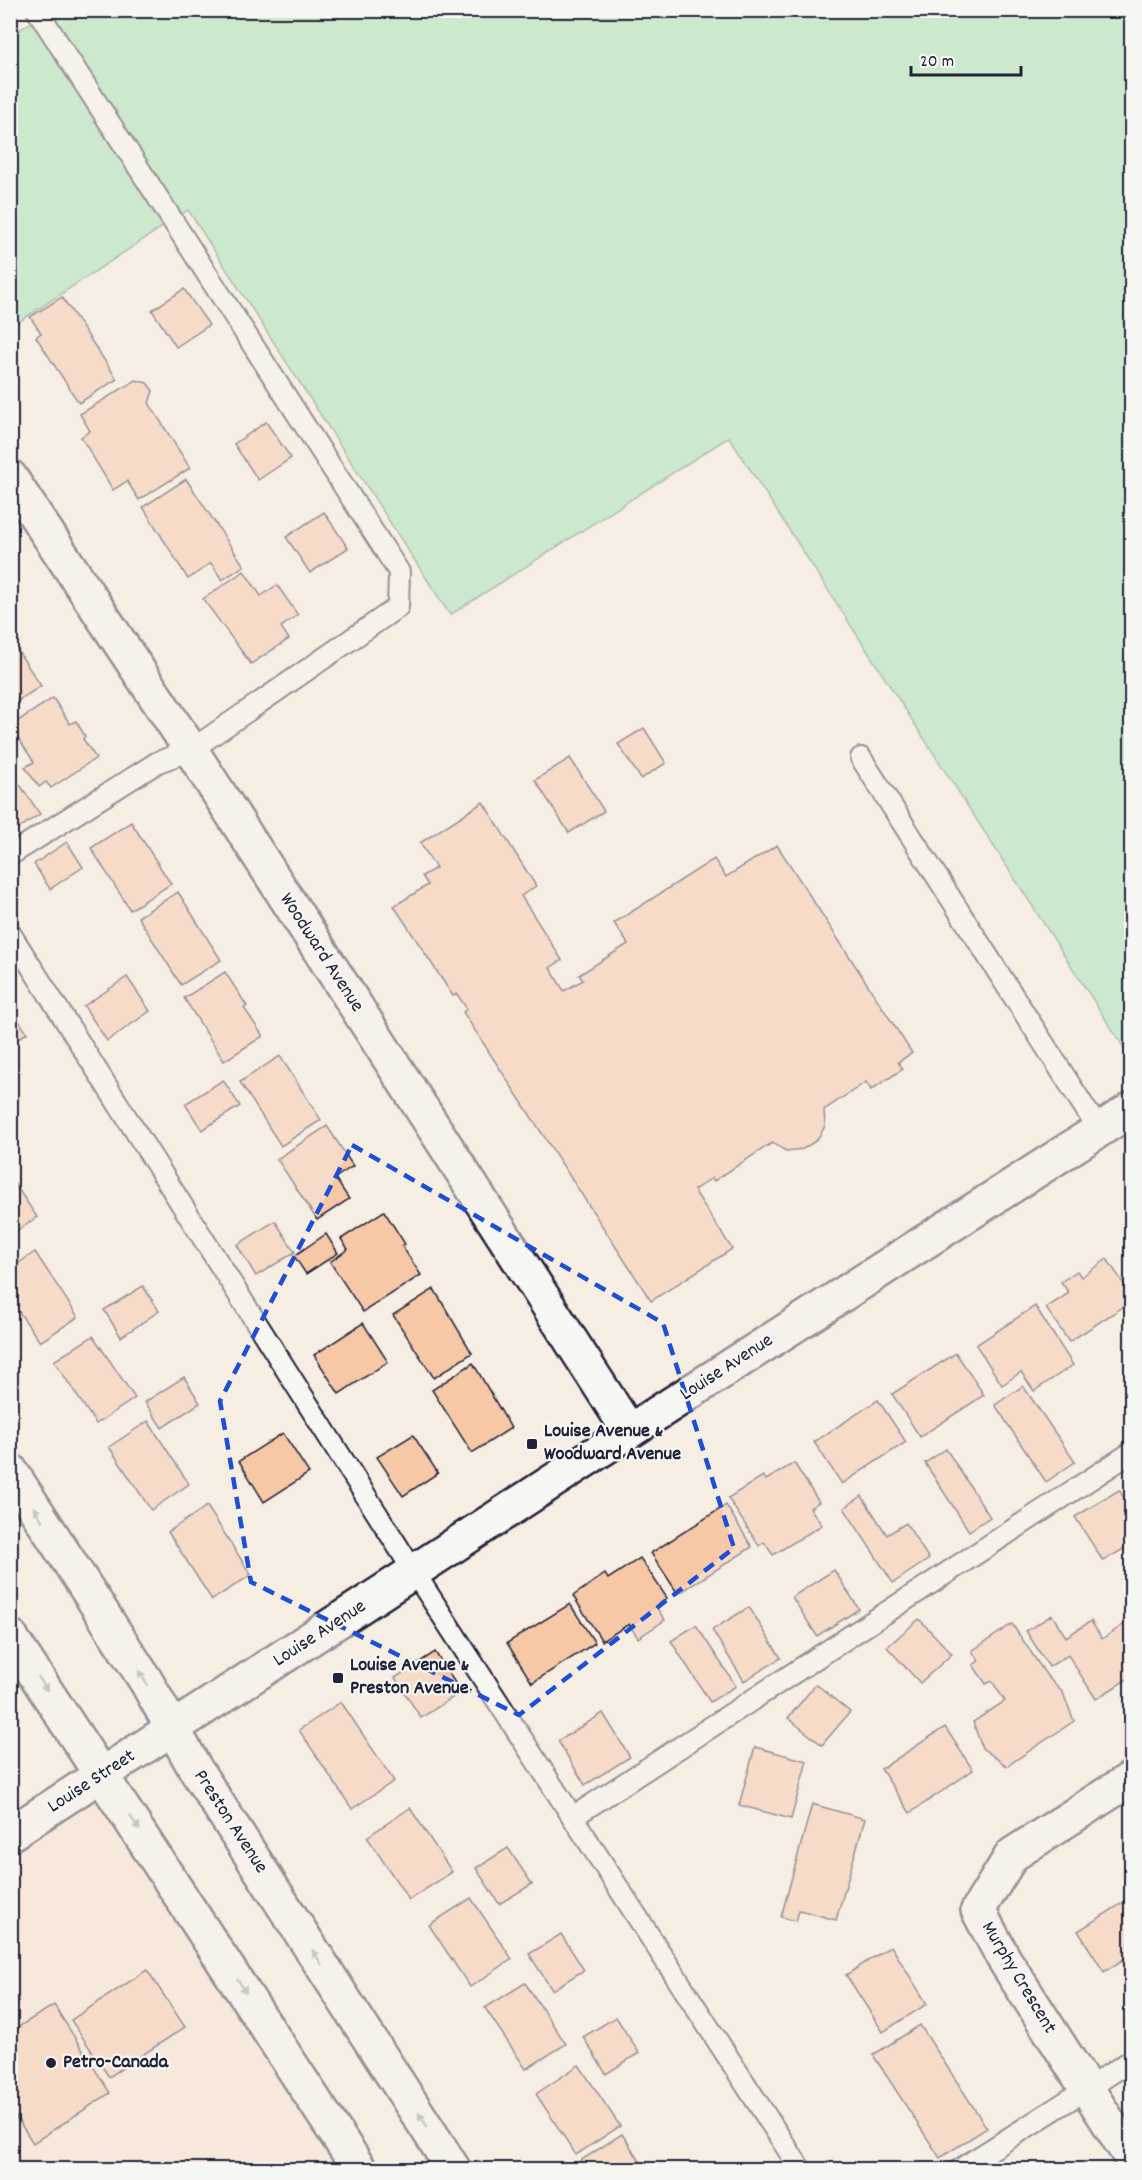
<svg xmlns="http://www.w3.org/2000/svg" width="1142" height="2180" viewBox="0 0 1142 2180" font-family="Dekko,sans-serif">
	<rect width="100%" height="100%" fill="#f6ede3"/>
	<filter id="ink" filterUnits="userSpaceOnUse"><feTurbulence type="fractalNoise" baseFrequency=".0167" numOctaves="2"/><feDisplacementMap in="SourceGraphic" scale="12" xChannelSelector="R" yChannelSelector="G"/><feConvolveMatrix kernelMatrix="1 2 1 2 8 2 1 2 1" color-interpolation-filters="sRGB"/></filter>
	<g filter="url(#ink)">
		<!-- built -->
		<polygon fill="#f6e2d1" points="102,1775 360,2169 11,2170 11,1835"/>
		<!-- green -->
		<polygon fill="#99e2b2" stroke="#5e8276" stroke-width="1.5" points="50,11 1131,11 1131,1052 1128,1054 729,437 450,615 188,210 11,327 11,35"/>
		<!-- building -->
		<g fill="#f7c8a6" stroke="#22223b" stroke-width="1.5">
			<polygon points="184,289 209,325 176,347 152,310"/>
			<polygon points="62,297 117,379 79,403 36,337 41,333 30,317"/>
			<polygon points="136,380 147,383 153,391 149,403 190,468 139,500 127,481 113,490 81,437 90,431 80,414"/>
			<polygon points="266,422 291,458 258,480 234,444"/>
			<polygon points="186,479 244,566 222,580 211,563 188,579 143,507"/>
			<polygon points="324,512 348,548 310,573 286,537"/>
			<polygon points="244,571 261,596 277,585 298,615 281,627 289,639 251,664 203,599"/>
			<polygon points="10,639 41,686 10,706"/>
			<polygon points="53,698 70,724 76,721 85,736 83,739 96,758 51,788 46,782 39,787 25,767 34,762 10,726"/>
			<polygon points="644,728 666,763 641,779 618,744"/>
			<polygon points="570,758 604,811 569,833 535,780"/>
			<polygon points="16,779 40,814 10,834 10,783"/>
			<polygon points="483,802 536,886 521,896 562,960 550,968 564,991 583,980 579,975 628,944 614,923 714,859 726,877 777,845 912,1053 898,1062 903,1069 871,1090 866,1082 824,1110 825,1126 817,1140 803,1149 786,1151 772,1143 714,1181 712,1178 694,1190 732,1249 651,1301 463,1012 467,1009 457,994 453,996 394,906 428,885 422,876 436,868 420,843"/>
			<polygon points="131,822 171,884 130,910 91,848"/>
			<polygon points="67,842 83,867 50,889 34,864"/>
			<polygon points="178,892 221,960 181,985 138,917"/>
			<polygon points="225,972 247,1006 244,1008 263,1036 224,1061 184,998"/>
			<polygon points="127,977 150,1011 107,1041 84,1006"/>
			<polygon points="11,1009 27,1033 10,1044 10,1010"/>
			<polygon points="280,1056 321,1120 281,1146 240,1082"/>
			<polygon points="223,1080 240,1106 202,1130 185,1104"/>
			<polygon points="327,1126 353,1166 335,1178 349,1199 317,1220 277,1159"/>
			<polygon points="10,1177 37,1217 10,1235"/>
			<polygon points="384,1211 405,1244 402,1246 421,1275 363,1312 330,1262 348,1249 341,1239"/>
			<polygon points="275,1221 295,1252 256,1276 237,1245"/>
			<polygon points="326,1234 338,1253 306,1274 294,1256"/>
			<polygon points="35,1252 78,1317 40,1342 10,1299 10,1269"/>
			<polygon points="1107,1259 1132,1296 1132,1301 1069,1342 1046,1308 1069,1293 1061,1282 1077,1271 1081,1277"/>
			<polygon points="143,1286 159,1311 121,1337 104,1310"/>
			<polygon points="434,1289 472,1353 434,1378 393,1315"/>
			<polygon points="1035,1306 1073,1365 1034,1391 1021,1372 1002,1385 976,1345"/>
			<polygon points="363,1323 388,1362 339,1394 314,1355"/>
			<polygon points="93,1336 135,1398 96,1424 54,1361"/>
			<polygon points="956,1353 984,1395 920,1437 892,1394"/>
			<polygon points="473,1363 511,1428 472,1453 432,1390"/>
			<polygon points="184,1377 200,1403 162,1428 145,1402"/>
			<polygon points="1023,1386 1075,1462 1046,1482 995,1405"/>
			<polygon points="878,1400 906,1442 842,1484 814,1442"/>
			<polygon points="148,1421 189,1484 151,1510 109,1447"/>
			<polygon points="283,1433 309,1473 264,1502 239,1461"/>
			<polygon points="413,1435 438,1473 403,1496 377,1457"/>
			<polygon points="946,1449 990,1517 969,1531 925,1463"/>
			<polygon points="794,1463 819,1502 810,1508 822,1525 773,1555 764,1542 759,1546 728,1498 763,1476 766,1480"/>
			<polygon points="1119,1490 1132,1510 1132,1544 1103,1561 1075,1517"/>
			<polygon points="862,1496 887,1535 906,1523 929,1559 893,1583 844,1508"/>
			<polygon points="726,1505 752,1547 678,1594 651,1553"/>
			<polygon points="207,1506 251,1575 212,1600 168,1532"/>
			<polygon points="640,1558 667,1598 656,1607 665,1620 638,1638 629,1624 602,1641 573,1596 605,1574 608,1579"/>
			<polygon points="834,1570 859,1609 817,1636 792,1597"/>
			<polygon points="570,1604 595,1643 532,1683 507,1643"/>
			<polygon points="749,1607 781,1658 744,1681 712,1630"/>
			<polygon points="1052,1615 1066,1637 1091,1621 1102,1639 1129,1621 1132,1676 1096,1699 1068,1655 1049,1667 1026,1631"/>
			<polygon points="919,1619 952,1654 920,1683 887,1647"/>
			<polygon points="1012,1624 1047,1676 1063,1693 1074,1721 1007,1766 982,1748 973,1722 1005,1701 992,1681 986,1684 973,1665 979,1661 972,1651"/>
			<polygon points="696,1625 736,1686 710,1702 671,1641"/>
			<polygon points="435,1652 461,1692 421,1718 395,1678"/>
			<polygon points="816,1684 850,1712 822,1745 788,1718"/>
			<polygon points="341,1702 394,1781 352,1809 299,1730"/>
			<polygon points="603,1713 630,1757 585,1785 558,1741"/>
			<polygon points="945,1727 973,1770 910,1813 881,1769"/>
			<polygon points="755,1747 807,1761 791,1819 739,1805"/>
			<polygon points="812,1804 865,1819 836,1920 799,1910 796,1921 781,1917"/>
			<polygon points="410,1808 452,1872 409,1900 367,1837"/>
			<polygon points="508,1848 532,1884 499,1904 476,1868"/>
			<polygon points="1132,1897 1132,1954 1104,1972 1078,1931"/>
			<polygon points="471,1898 512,1959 470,1987 429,1925"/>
			<polygon points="561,1934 584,1970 552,1990 529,1954"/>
			<polygon points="891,1946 927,2004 883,2032 846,1975"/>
			<polygon points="147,1970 185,2027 109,2077 71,2020"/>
			<polygon points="525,1983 566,2044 526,2069 485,2008"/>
			<polygon points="54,2005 110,2093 33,2143 10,2108 10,2032"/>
			<polygon points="616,2017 639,2053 606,2074 583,2037"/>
			<polygon points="920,2025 987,2128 940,2158 873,2055"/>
			<polygon points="579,2065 620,2126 576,2155 536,2094"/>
			<polygon points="622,2134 646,2170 585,2170 580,2161"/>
		</g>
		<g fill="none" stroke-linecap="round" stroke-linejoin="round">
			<!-- lane casing -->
			<g stroke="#22223b" stroke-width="24">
				<g id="lane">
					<polyline points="861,758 1099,1130"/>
					<polyline points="10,855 158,762 191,750 398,607 399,572 37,10"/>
					<polyline points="10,933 414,1572 801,2170"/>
					<polyline points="573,1817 1132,1452"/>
					<polyline points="959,2170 1132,2060"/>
				</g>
			</g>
			<!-- street casing -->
			<g stroke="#22223b" stroke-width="38">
				<g id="street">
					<polyline points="10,477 191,750 629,1431"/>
					<polyline points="1132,1778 1012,1855 978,1910 1004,1959 1132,2159"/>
				</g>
			</g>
			<!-- secondary casing -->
			<g stroke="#22223b" stroke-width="38">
				<g id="secondary">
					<polyline points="10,1470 146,1681 196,1770 454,2170"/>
					<polyline points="10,1636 360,2170"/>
					<polyline points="10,1834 667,1407 1132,1109"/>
				</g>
			</g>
			<!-- lane -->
			<use href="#lane" stroke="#f6f6f2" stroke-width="20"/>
			<!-- street -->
			<use href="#street" stroke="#f6f6f2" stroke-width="33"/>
			<!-- secondary -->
			<use href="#secondary" stroke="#f6f6f2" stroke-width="33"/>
		</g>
		<!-- one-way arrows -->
		<defs><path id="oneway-solid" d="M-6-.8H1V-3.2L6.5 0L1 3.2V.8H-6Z" transform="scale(1.5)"/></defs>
		<g fill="#9797a0">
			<use href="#oneway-solid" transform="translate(38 1514) rotate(-123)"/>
			<use href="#oneway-solid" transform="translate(143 1678) rotate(-122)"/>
			<use href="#oneway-solid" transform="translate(43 1684) rotate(56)"/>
			<use href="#oneway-solid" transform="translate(135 1823) rotate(56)"/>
			<use href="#oneway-solid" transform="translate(317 1957) rotate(-123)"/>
			<use href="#oneway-solid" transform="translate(242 1986) rotate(57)"/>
			<use href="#oneway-solid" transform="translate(423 2120) rotate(-123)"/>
		</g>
	</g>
	<!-- marked area -->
	<path d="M0 0H1142V2180H0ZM352,1145L663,1323L734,1548L519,1715L251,1582L220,1401Z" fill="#f6ede3" fill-opacity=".55" fill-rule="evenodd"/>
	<path fill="none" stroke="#1d4ed8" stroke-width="4.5" stroke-dasharray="12 8" stroke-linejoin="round" d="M352,1145L663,1323L734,1548L519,1715L251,1582L220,1401Z"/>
	<!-- markers -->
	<g fill="#22223b" stroke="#f6f6f2" stroke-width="2">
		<rect x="526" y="1438" width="12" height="12" rx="3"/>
		<rect x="332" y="1672" width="12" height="12" rx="3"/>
		<circle cx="51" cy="2063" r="6"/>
	</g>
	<g text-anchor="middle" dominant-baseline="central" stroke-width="4.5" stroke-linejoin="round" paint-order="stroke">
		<!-- street labels -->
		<g font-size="20" fill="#22223b" stroke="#f6f6f2">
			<text transform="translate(321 953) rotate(57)">Woodward Avenue</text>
			<text transform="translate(727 1368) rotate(-33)">Louise Avenue</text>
			<text transform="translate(320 1634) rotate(-33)">Louise Avenue</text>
			<text transform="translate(92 1782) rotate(-33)">Louise Street</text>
			<text transform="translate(230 1822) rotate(57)">Preston Avenue</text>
			<text transform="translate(1018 1978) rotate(59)">Murphy Crescent</text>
		</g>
		<!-- poi labels -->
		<g font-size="20" font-weight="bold" fill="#22223b" stroke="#f6f6f2" text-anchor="start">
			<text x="544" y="1432">Louise Avenue &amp;<tspan x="544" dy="23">Woodward Avenue</tspan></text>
			<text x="350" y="1666">Louise Avenue &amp;<tspan x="350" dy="23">Preston Avenue</tspan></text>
			<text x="63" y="2063">Petro-Canada</text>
		</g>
	</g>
	<!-- margin -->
	<rect width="1142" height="2180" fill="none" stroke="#f6f6f2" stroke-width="36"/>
	<rect x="18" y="18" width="1106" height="2144" fill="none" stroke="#22223b" stroke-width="2" filter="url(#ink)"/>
	<!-- scale -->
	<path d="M911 66v9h110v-9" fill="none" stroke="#22223b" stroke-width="3"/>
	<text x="920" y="66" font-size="18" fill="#22223b" stroke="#f6f6f2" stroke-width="4.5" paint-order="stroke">20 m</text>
</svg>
